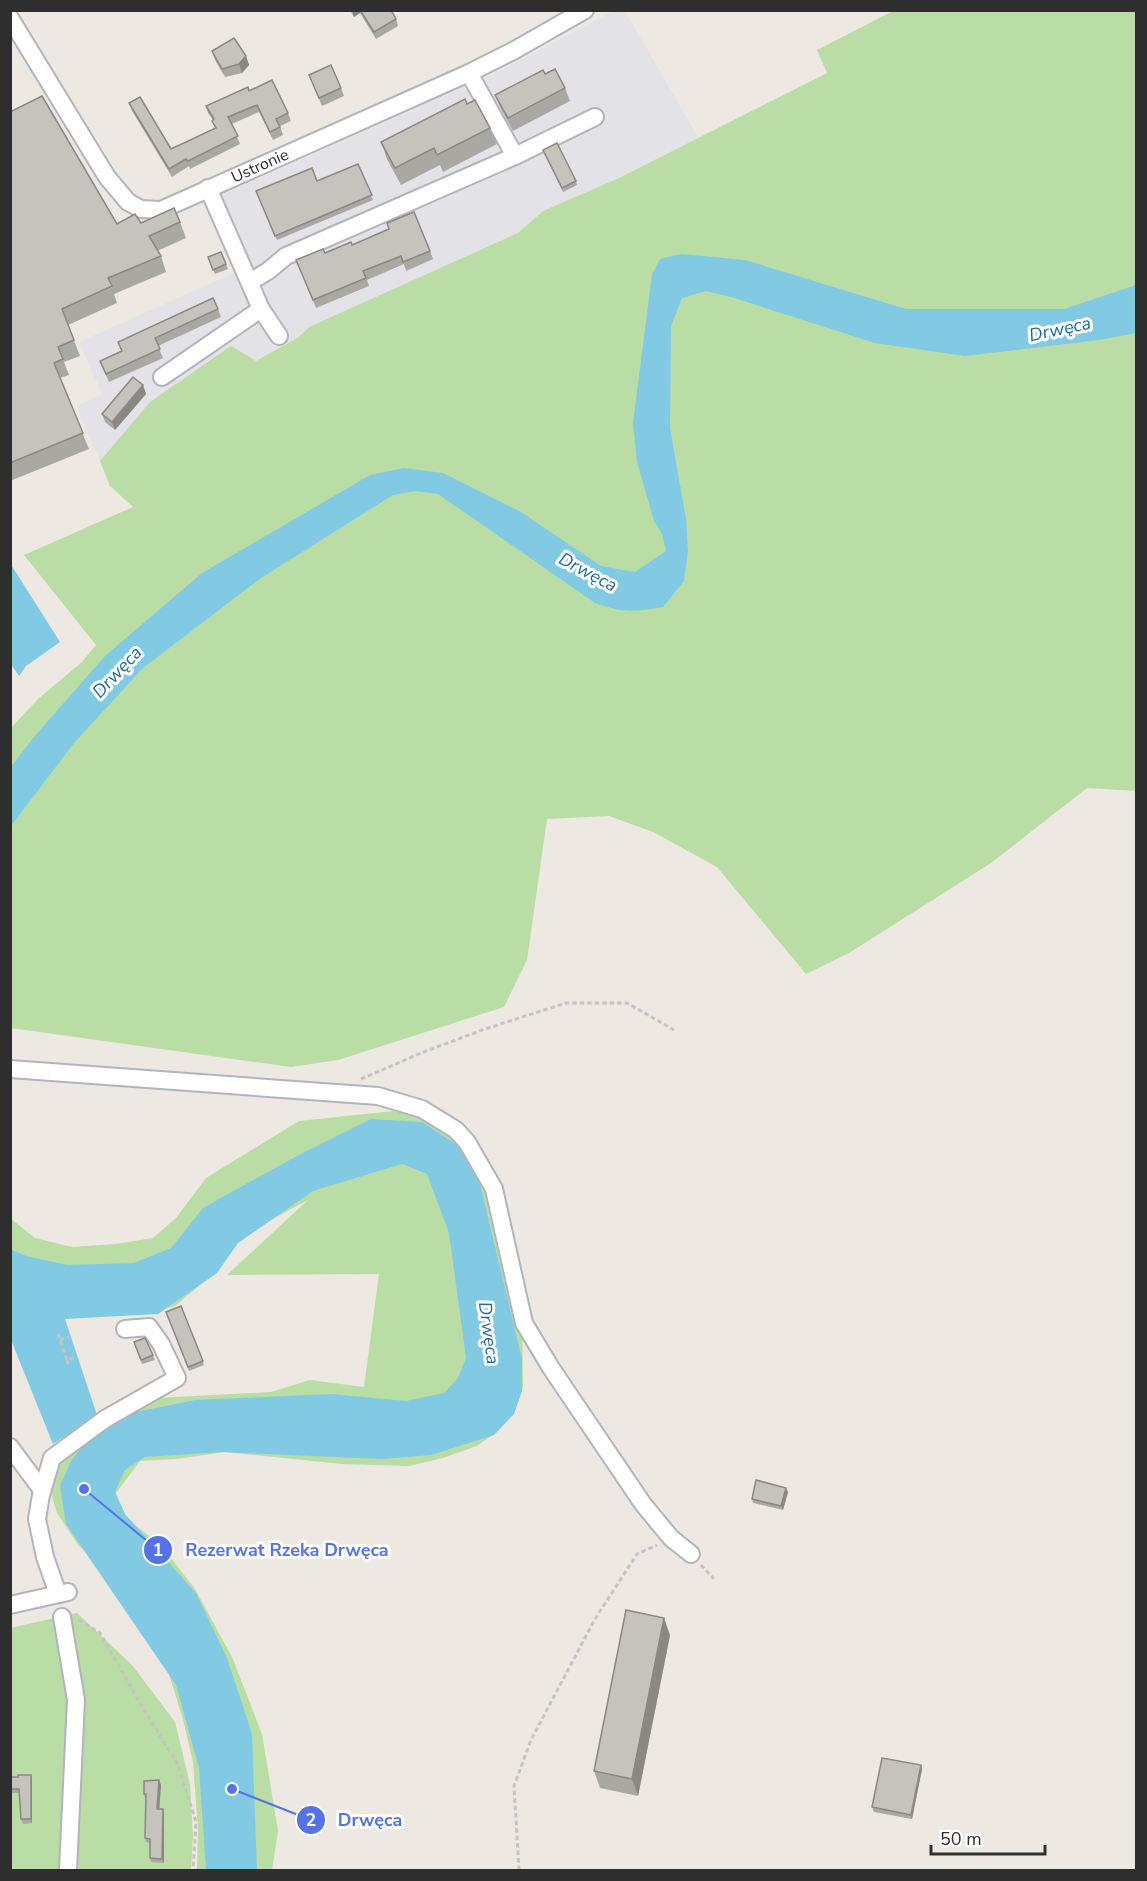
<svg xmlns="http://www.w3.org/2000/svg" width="1147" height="1881" viewBox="0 0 1147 1881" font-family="'Nunito Sans',sans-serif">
	<rect width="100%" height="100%" fill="#ede8e2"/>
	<!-- industrial -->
	<polygon fill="#e3e2e7" points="613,11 625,11 699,139 619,178 543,211 518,233 309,327 299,337 256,361 150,402 100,461 76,406 102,394 79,342 234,273 207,205 217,197 490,76"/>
	<!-- green -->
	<g fill="#b9dda5">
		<polygon points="893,11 1136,11 1136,791 1087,788 991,863 849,953 806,974 717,867 653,832 609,816 547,819 527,960 504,1007 338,1060 291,1067 11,1028 10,729 38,699 82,662 96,645 24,555 133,507 110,486 100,461 150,402 231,346 256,361 299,337 309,327 518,233 543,211 619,178 827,73 817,50"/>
		<polygon points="394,1111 450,1127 480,1150 496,1175 522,1306 523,1387 498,1431 477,1446 443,1458 409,1466 342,1464 225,1452 177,1459 140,1461 116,1493 122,1515 161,1545 195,1589 232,1657 262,1734 278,1831 272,1870 197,1870 198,1829 193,1762 183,1719 167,1668 113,1577 78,1545 57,1513 49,1486 49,1479 68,1447 137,1399 271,1392 310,1380 364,1387 379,1274 227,1275 308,1200 236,1239 207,1279 174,1307 77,1318 11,1293 10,1218 35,1238 72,1247 116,1244 153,1238 176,1218 206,1178 299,1121"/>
		<polygon points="77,1613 132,1665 175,1722 190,1784 193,1836 191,1870 11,1870 10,1628"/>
	</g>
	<!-- water -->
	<g fill="#82cae3">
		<path d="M681,254L745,260L906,309H1064L1136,285V333L1099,340L965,356L875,343L731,297L706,291L682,298L671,326L670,428L686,519L688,551L684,581L663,607C634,612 623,613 595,603L438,494L416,491L393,495L261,578L143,668L74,743L11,826V767L33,738L105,656L202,573L370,475L404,468L443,473L521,512L601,566L635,572L666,551L662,534L654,521L637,462L633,423L652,274L660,259Z"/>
		<polygon points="10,563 60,642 26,666 19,676 11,664"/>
		<polygon points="371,1119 422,1122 457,1145 478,1175 522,1359 522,1391 514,1414 494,1435 431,1455 383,1459 222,1452 145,1457 125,1470 115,1492 125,1514 196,1593 227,1658 252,1734 257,1870 206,1870 199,1768 176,1685 66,1524 60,1486 71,1461 86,1442 126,1414 195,1400 331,1394 406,1401 444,1393 458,1378 466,1358 449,1233 427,1174 402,1164 313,1191 238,1243 217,1273 158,1314 65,1319 97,1415 53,1444 11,1340 10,1249 26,1256 67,1265 134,1263 171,1248 203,1208 295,1157"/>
	</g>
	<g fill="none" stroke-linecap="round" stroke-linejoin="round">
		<!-- minor casing -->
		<g stroke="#b2b4bc" stroke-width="20">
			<g id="minor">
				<path id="s1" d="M10,18L107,177L128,202L141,209L161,210L469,73L513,51L585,10"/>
				<polyline points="469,73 515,156 595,117"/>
				<polyline points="250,282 268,271 286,256 515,156"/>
				<polyline points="261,309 279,336"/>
				<polyline points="162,377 261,309 208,188"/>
				<polyline points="10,1069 378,1096 422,1109 456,1130 467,1142 494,1189 524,1323 551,1368 643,1504 671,1538 691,1554"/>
				<polyline points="10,1447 42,1490"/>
				<polyline points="58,1594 45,1557 37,1519 41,1495 52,1458 105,1419 177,1378 161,1344 149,1327 125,1329"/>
				<polyline points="10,1605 68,1592"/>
				<polyline points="62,1617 76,1700 68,1870"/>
			</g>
		</g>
		<!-- path -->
		<g stroke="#c4c4c4" stroke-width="3" stroke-dasharray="4.5 3" stroke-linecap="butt">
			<polyline points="361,1079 421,1053 485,1029 566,1003 627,1003 674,1030"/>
			<polyline points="58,1334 67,1360 76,1357"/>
			<polyline points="60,1340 69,1337"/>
			<polyline points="67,1360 69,1366"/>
			<polyline points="701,1565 714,1579"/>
			<polyline points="79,1620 100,1633 140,1703 178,1765 196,1822 193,1870"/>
			<polyline points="519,1870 514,1786 531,1740 595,1619 637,1554 657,1545"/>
		</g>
		<!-- minor -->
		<use href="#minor" stroke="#fff" stroke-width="16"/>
	</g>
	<!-- wall -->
	<g fill="#aaa8a3">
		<polygon points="350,10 391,10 396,19 398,26 376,39 360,13 354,17"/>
		<polygon points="212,51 246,56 249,65 242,73 225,77 215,60"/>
		<polygon points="545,74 565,88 570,101 513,131 500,107 495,95"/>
		<polygon points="309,75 341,88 344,96 322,106"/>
		<polygon points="249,91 288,113 291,121 280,126 283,135 273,140 259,112 232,124 240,144 190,169 189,166 172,177 132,111 129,103 171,149 215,128 213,120 208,113 206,106"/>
		<polygon points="467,104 490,128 497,144 443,172 440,165 401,185 387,159 381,142"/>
		<polygon points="10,112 117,224 180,222 186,238 157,251 161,256 166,272 114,294 117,303 68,325 80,356 64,362 69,375 60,378 89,449 10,481"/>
		<polygon points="543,150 576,181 577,185 563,192"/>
		<polygon points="358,164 373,200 277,240 256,191 317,181"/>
		<polygon points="352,245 430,251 433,259 406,271 404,264 367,280 369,286 316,308 296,260"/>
		<polygon points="221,252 228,269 215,274 208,257"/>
		<polygon points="218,309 221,317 158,346 163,358 109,382 100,361 121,351 118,342"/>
		<polygon points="143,385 146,394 115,430 105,422 102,414"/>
		<polygon points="181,1306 204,1365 189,1371 166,1312"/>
		<polygon points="145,1338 155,1360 142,1364 134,1342"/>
		<polygon points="786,1488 788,1492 783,1510 753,1503 752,1499"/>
		<polygon points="670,1635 638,1796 600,1788 594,1771"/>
		<polygon points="921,1765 922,1769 912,1819 874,1812 872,1807"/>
		<polygon points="31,1775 32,1779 32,1823 23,1824 21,1819 20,1793 10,1793 10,1777 18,1777"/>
		<polygon points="161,1785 159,1809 164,1813 164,1863 151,1862 150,1858 150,1843 146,1842 145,1838 146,1798 145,1798 144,1794"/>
	</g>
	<!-- shaded-wall -->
	<g fill="#8b8884">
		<polygon points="352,10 359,10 360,13 354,17"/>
		<polygon points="246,56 249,65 242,73 239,64"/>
		<polygon points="143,385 146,394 115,430 112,422"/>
		<polygon points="786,1488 788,1492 783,1510 781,1506"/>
		<polygon points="664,1618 670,1635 638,1796 632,1779"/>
		<polygon points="921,1765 922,1769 912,1819 911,1815"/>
		<polygon points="31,1775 32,1779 32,1823 31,1819"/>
		<polygon points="159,1780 161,1785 159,1813 157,1809"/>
		<polygon points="163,1809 164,1813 164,1863 162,1859"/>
	</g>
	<!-- building -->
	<g fill="#c6c3bd" stroke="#8b8884" stroke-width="1.5">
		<polygon points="360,10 391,10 396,19 374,32"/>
		<polygon points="234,38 246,56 239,64 222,69 212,51"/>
		<polygon points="331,65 341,88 319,98 309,75"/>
		<polygon points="555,69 565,88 508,118 495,95 543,70 545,74"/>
		<polygon points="272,80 288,113 276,119 280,127 270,132 257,105 228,117 238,136 188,161 186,159 169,169 129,103 140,97 171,149 216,128 212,121 214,119 206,106 248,87 249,91"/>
		<polygon points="42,96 117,224 135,214 141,223 174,208 180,222 149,236 161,256 108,278 112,286 62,309 74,340 58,347 63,359 54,363 83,433 10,463 10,112"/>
		<polygon points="465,99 467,104 475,100 490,128 437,155 434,148 395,168 381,142"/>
		<polygon points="557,143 576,181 562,188 543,150"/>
		<polygon points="358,164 372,195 275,236 256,191 312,168 317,181"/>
		<polygon points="414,212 430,251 403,262 401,256 363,271 366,278 313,300 296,260 323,249 325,253 351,242 352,245 389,229 387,223"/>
		<polygon points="221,252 226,264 213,270 208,257"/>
		<polygon points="213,298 218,309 155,338 160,349 106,374 100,361 122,351 118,342"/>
		<polygon points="133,377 143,385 112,422 102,414"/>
		<polygon points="181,1306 203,1361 188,1367 166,1312"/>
		<polygon points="145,1338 153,1355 141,1360 134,1342"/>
		<polygon points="756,1480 786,1488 781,1506 752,1499"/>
		<polygon points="626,1610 664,1618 632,1779 594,1771"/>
		<polygon points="882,1758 921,1765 911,1815 872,1807"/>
		<polygon points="18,1775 31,1775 31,1819 21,1819 19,1789 10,1789 10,1777 18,1777"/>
		<polygon points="159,1780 157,1809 163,1809 162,1859 150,1858 150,1839 145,1838 146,1794 144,1794 144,1781"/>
	</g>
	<g text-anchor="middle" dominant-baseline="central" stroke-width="6" stroke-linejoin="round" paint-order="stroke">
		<!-- street labels -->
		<g font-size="16" fill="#2e2e2e" stroke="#fff">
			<text stroke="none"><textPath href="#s1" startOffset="362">Ustronie</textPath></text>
		</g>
		<!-- water labels -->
		<g font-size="18" font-style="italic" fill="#1d6b93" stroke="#fff">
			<text transform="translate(1060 329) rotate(-12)">Drwęca</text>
			<text transform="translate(588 572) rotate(28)">Drwęca</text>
			<text transform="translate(117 672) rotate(-47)">Drwęca</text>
			<text transform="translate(489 1333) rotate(82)">Drwęca</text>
		</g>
	</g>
	<!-- callouts -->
	<path fill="none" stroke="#5572e7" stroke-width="2" d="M84 1489L158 1550M232 1789L311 1820"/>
	<g fill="#5572e7" stroke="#fff" stroke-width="2">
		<circle cx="84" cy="1489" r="6"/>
		<circle cx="232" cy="1789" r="6"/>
		<circle cx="158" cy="1550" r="15"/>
		<circle cx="311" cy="1820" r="15"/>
	</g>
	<g font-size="18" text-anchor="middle" font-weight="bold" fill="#fff">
		<text x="158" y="1556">1</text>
		<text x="311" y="1826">2</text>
	</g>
	<g font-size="18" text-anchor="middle" font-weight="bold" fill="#5572e7" stroke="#fff" stroke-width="6" stroke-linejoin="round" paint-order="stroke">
		<text x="287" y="1556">Rezerwat Rzeka Drwęca</text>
		<text x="370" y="1826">Drwęca</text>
	</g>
	<!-- border -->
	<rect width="1147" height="1881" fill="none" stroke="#2e2e2e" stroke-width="24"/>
	<!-- scale -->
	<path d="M931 1845v9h114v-9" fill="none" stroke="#2e2e2e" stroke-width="3"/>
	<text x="940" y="1845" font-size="18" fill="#2e2e2e" stroke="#ffffff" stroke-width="4.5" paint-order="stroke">50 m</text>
</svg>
